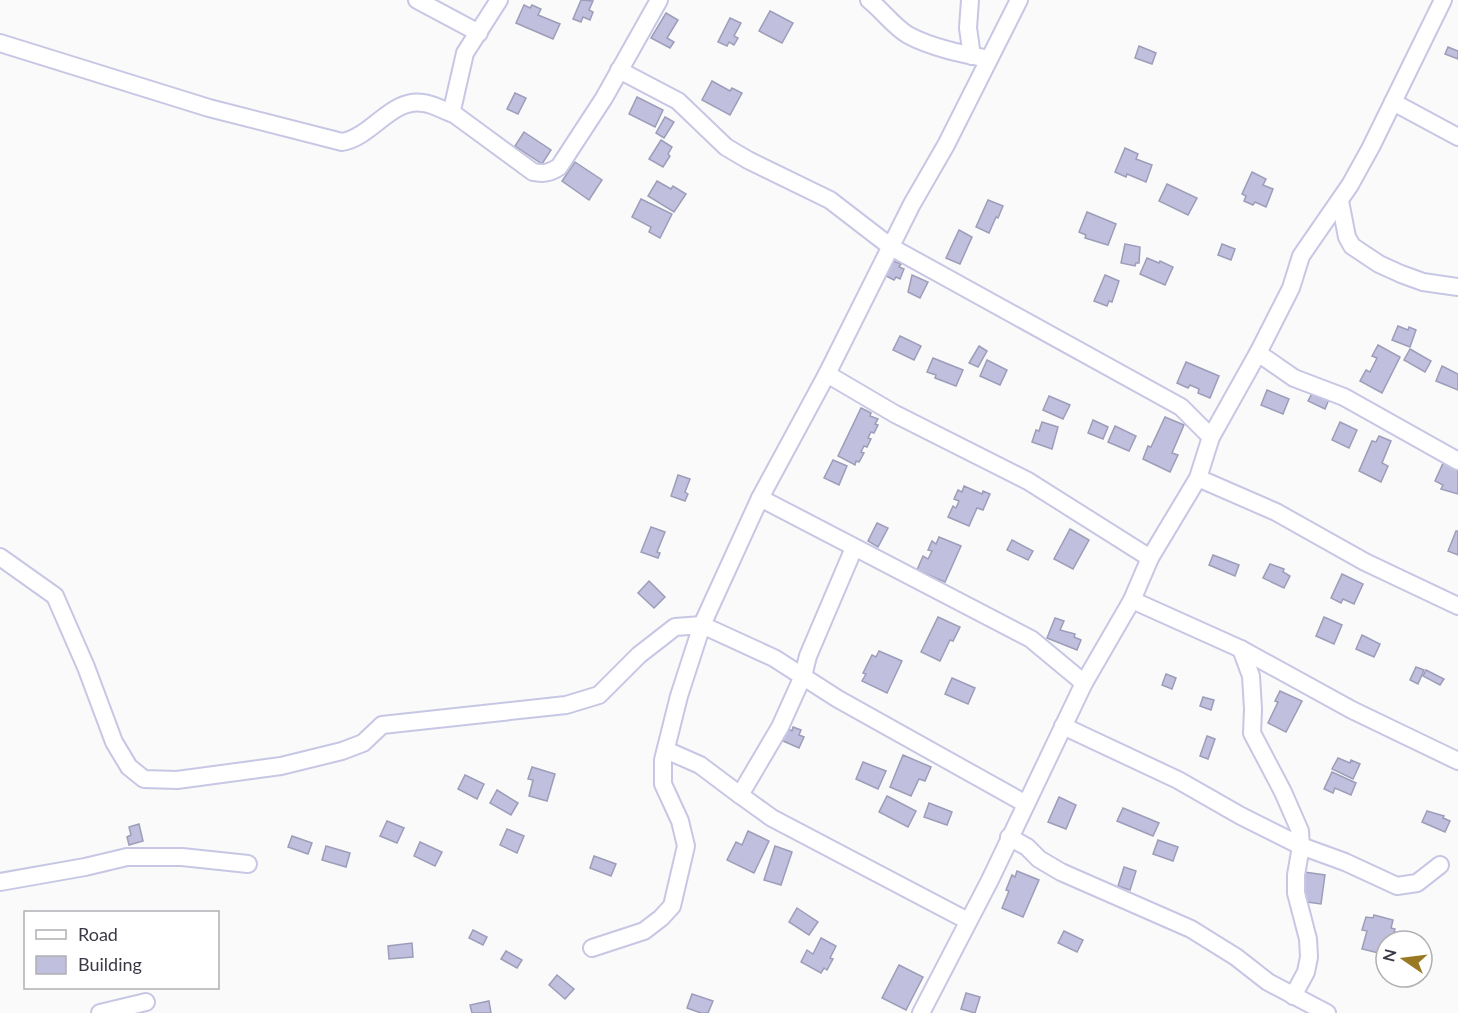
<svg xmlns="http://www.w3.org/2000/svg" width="1458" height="1013" viewBox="0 0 1458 1013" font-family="Lato,sans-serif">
	<rect width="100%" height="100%" fill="#f9faf9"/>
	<!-- building -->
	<g fill="#c0c0de" stroke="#9d9dba" stroke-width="1.5">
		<polygon points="581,0 593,1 589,10 593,12 590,20 583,17 581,22 573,19"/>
		<polygon points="524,5 530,8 532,5 541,9 538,15 560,24 553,39 516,23"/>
		<polygon points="770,11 793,23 782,43 759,31"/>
		<polygon points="666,13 678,20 667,38 674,42 670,48 651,38"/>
		<polygon points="730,18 741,23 734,36 738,38 734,45 729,42 727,46 718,42"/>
		<polygon points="1139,46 1156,53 1152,64 1135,58"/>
		<polygon points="1448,47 1458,51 1458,59 1445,54"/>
		<polygon points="712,81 730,91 732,88 742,93 730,115 702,100"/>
		<polygon points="515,93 526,98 518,114 507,109"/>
		<polygon points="637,97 663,110 655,127 629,114"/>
		<polygon points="665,117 674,122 664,138 656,133"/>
		<polygon points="524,132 551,150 542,164 515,146"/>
		<polygon points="661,140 672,147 668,154 670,156 663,167 649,159"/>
		<polygon points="1125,148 1138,154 1136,159 1152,165 1146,182 1127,174 1126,177 1115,172"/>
		<polygon points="575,162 602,180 589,200 562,181"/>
		<polygon points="1252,172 1266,179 1263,185 1273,189 1266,207 1255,202 1253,205 1244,201 1246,196 1242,194"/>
		<polygon points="657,181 671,189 673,186 686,194 674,212 648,196"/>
		<polygon points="1167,184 1197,198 1188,215 1159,201"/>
		<polygon points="641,199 672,214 660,238 649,232 651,227 632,217"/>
		<polygon points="988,200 1003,206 998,218 996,217 989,233 976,227"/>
		<polygon points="1087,212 1116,224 1108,245 1085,238 1086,235 1079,232"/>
		<polygon points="959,230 972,237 960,264 946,258"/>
		<polygon points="1125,244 1140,247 1139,263 1136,263 1135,266 1121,263"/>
		<polygon points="1222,244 1235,249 1231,260 1218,255"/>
		<polygon points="1147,258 1159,263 1160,261 1173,267 1165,285 1140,274"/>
		<polygon points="891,260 901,264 899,267 904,269 900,279 896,277 894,280 884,275"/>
		<polygon points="912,275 928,282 920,298 908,292"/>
		<polygon points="1105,275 1119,281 1112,302 1109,301 1107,306 1094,301"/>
		<polygon points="1398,326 1408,330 1409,327 1416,330 1410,347 1392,340"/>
		<polygon points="900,336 921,346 914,360 893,350"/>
		<polygon points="1378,345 1400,357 1382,393 1360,381 1366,370 1370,372 1377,358 1372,356"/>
		<polygon points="979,346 987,351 978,367 969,363"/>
		<polygon points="1410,349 1431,361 1425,372 1404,360"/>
		<polygon points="933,358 963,370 956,386 935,378 936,375 927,372"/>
		<polygon points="987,360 1007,370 1000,385 980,376"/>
		<polygon points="1186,362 1219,376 1210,398 1198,393 1199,389 1190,385 1188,388 1177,383"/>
		<polygon points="1442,366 1458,374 1458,390 1436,381"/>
		<polygon points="1267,390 1289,399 1283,414 1261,405"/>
		<polygon points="1314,390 1330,397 1325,409 1308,401"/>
		<polygon points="1049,396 1070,405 1063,419 1043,410"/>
		<polygon points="861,408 871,413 870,416 878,419 875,424 878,425 874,433 871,432 868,438 871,439 867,447 864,446 861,452 864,453 859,462 856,461 855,465 838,456"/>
		<polygon points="1165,417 1184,425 1172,453 1178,455 1170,472 1143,459 1148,446 1151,447"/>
		<polygon points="1093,420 1108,427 1103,439 1088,433"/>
		<polygon points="1042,422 1058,427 1052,449 1032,442 1036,430 1039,431"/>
		<polygon points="1340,422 1357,430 1349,448 1332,440"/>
		<polygon points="1115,426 1136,436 1129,451 1108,442"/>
		<polygon points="1379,436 1391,441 1382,463 1388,466 1381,482 1359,471 1372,441 1376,442"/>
		<polygon points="833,460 847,466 839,485 824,478"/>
		<polygon points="1444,461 1458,467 1458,494 1441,489 1443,485 1435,481"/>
		<polygon points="678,475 690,479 685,492 688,494 685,501 671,496"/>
		<polygon points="964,486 982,494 983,491 990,494 983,510 977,508 969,526 948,517 953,506 956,508 959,501 954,499 958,490 962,492"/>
		<polygon points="877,523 888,528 878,547 868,541"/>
		<polygon points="651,527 665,532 657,552 660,553 658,558 641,552"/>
		<polygon points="1070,529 1089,540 1073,569 1054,559"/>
		<polygon points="1456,531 1458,531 1458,555 1448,551"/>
		<polygon points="939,537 961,546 945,582 917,570 923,556 928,559 932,551 928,550 932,541 936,544"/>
		<polygon points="1012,540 1033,551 1028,560 1007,550"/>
		<polygon points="1213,555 1239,565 1235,576 1209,565"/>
		<polygon points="1270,564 1284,569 1283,572 1290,576 1284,588 1263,578"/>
		<polygon points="1342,574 1363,584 1354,604 1343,599 1341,603 1331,598"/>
		<polygon points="649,581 665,597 654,608 638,593"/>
		<polygon points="938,617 960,627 953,641 950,640 940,661 921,652"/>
		<polygon points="1324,617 1342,625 1334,644 1316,636"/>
		<polygon points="1055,618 1064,621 1060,630 1075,634 1074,637 1081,640 1077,650 1047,638"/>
		<polygon points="1362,635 1380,644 1374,657 1356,649"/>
		<polygon points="879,651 902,661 887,693 862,681 866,674 863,673 872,655 876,657"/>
		<polygon points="1416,667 1424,670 1418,684 1410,680"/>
		<polygon points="1426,670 1444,679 1440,685 1423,676"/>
		<polygon points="1166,674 1176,678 1172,689 1162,685"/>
		<polygon points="952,678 975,688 968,704 945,694"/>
		<polygon points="1280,691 1302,701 1286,732 1268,723 1278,702 1275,701"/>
		<polygon points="1203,697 1214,700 1211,710 1200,706"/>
		<polygon points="793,727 801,730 799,735 804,737 799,748 781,740 786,728 792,731"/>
		<polygon points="1207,736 1215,739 1208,759 1200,756"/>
		<polygon points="903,755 931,767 925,781 919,779 911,796 890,787"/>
		<polygon points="1338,758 1350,763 1351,760 1360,764 1353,779 1332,769"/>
		<polygon points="863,762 886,771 878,789 856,779"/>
		<polygon points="532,767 555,774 547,801 529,796 533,780 528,779"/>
		<polygon points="1332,772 1356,783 1351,795 1335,788 1333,793 1324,789"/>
		<polygon points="465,775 484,784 477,799 458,789"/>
		<polygon points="497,790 518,803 511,815 490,803"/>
		<polygon points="887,796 916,811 908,827 879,812"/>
		<polygon points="1059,797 1076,805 1066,829 1048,822"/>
		<polygon points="929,803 952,812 947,825 924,817"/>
		<polygon points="1123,808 1159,823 1153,836 1117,821"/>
		<polygon points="1427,811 1444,816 1443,818 1450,821 1445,832 1422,822"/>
		<polygon points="387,821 404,828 397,843 380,836"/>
		<polygon points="139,824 143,841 129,845 127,837 131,835 129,827"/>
		<polygon points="507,829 524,836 517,853 500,845"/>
		<polygon points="748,831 769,841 754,873 727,860 736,842 742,845"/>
		<polygon points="292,836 312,843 308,854 288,847"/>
		<polygon points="1158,840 1178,847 1173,861 1153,854"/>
		<polygon points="420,842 442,852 435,866 414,856"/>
		<polygon points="326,846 350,853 346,867 322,860"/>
		<polygon points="775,846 792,852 781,885 764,880"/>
		<polygon points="594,856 616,864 611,876 590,868"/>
		<polygon points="1124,867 1136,871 1130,890 1118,886"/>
		<polygon points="1017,871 1039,880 1023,917 1002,908 1009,891 1006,890 1012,875 1015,877"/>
		<polygon points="1304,872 1325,875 1321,904 1300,901"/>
		<polygon points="797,908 818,922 809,935 789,922"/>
		<polygon points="1374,915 1393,920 1391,928 1395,929 1392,940 1387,939 1383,954 1362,949 1367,931 1362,930 1366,917 1373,918"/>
		<polygon points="473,930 487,937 483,945 469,938"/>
		<polygon points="1064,931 1083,940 1077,952 1058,943"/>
		<polygon points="821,938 836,946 830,958 833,959 827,970 824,968 821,973 801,962 807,950 813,954"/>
		<polygon points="412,943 413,957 389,959 388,946"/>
		<polygon points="506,951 522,960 517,968 501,959"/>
		<polygon points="899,965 923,977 906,1010 882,998"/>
		<polygon points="557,975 574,989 565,999 549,985"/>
		<polygon points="966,993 980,997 975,1013 961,1009"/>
		<polygon points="692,994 713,1001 708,1013 701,1013 687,1008"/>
		<polygon points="489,1001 491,1013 472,1013 470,1005"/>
	</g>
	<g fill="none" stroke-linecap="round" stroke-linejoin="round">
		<!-- minor casing -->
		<g stroke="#c7c7e5" stroke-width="20">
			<g id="minor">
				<polyline points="417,0 479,33"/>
				<path d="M499,0L465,53L452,110L454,114L533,172C543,174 550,173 559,167L604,98L659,0"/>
				<path d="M869,0C883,11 893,26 908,35C932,48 963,54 989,59"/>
				<polyline points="970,0 968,28 972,56"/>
				<path d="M0,43L209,108L342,142C372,137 391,98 423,103C434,104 444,111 454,114"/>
				<polyline points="619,70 678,101 726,147 748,160 830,200 891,247 1181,407 1211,437 1258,353 1291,288 1301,256 1350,185 1371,147 1443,0"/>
				<polyline points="1393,102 1458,137"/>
				<polyline points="1340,201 1347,237 1352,246 1379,264 1401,274 1423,282 1458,287"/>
				<polyline points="1258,353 1294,378 1344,397 1458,461"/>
				<polyline points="827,374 895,414 1028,481 1150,558"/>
				<polyline points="1198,478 1276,512 1365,562 1458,606"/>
				<polyline points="760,498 1031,639 1084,683"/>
				<polyline points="0,557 55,596 86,667 114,742 129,767 144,779 177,780 281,766 342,751 363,743 382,725 566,705 599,695 639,655 675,627 702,625 774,658 838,699 1026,804"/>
				<polyline points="1132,600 1241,649 1352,710 1458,761"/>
				<polyline points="1241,649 1251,676 1253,709 1252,733 1283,792 1300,831 1301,846 1296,875 1296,893 1308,939 1309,957 1306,972 1293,996"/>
				<polyline points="1063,726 1178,780 1241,816 1301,846 1345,862 1397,886 1417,883 1440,865"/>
				<polyline points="666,750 700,765 740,795 780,727 803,676 808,656 854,548"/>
				<polyline points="740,795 772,818 968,921"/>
				<polyline points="1009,837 1027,847 1039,859 1061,872 1191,929 1236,957 1268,982 1327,1013"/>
				<polyline points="0,882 85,867 127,857 182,857 248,864"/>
				<polyline points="592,948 644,931 661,918 672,906 686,846 680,821 663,784 663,760 679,696 702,625 760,498 827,374 912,204 946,145 1019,0"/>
				<polyline points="100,1013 146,1002"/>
				<polyline points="921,1013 990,880 1084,683 1132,600 1150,558 1198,478 1211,437"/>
			</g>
		</g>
		<!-- minor -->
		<use href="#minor" stroke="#fff" stroke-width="16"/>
	</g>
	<!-- legend -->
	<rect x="24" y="911" width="195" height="78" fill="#ffffff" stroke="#b0b0b5" stroke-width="1.5"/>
	<rect x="36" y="930" width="30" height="9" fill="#ffffff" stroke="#b0b0b5" stroke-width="1.5"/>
	<text x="78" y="941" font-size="18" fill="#3a3a47">Road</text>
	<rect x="36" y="956" width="30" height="18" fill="#c0c0de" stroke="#b0b0b5" stroke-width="1.5"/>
	<text x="78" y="971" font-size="18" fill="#3a3a47">Building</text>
	<!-- north arrow -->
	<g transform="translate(1404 959) rotate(284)"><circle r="28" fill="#ffffff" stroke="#b0b0b5" stroke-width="1.5"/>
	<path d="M0-4.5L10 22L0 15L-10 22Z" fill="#997923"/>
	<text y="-9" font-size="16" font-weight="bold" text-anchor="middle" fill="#3a3a47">N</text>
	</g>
</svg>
